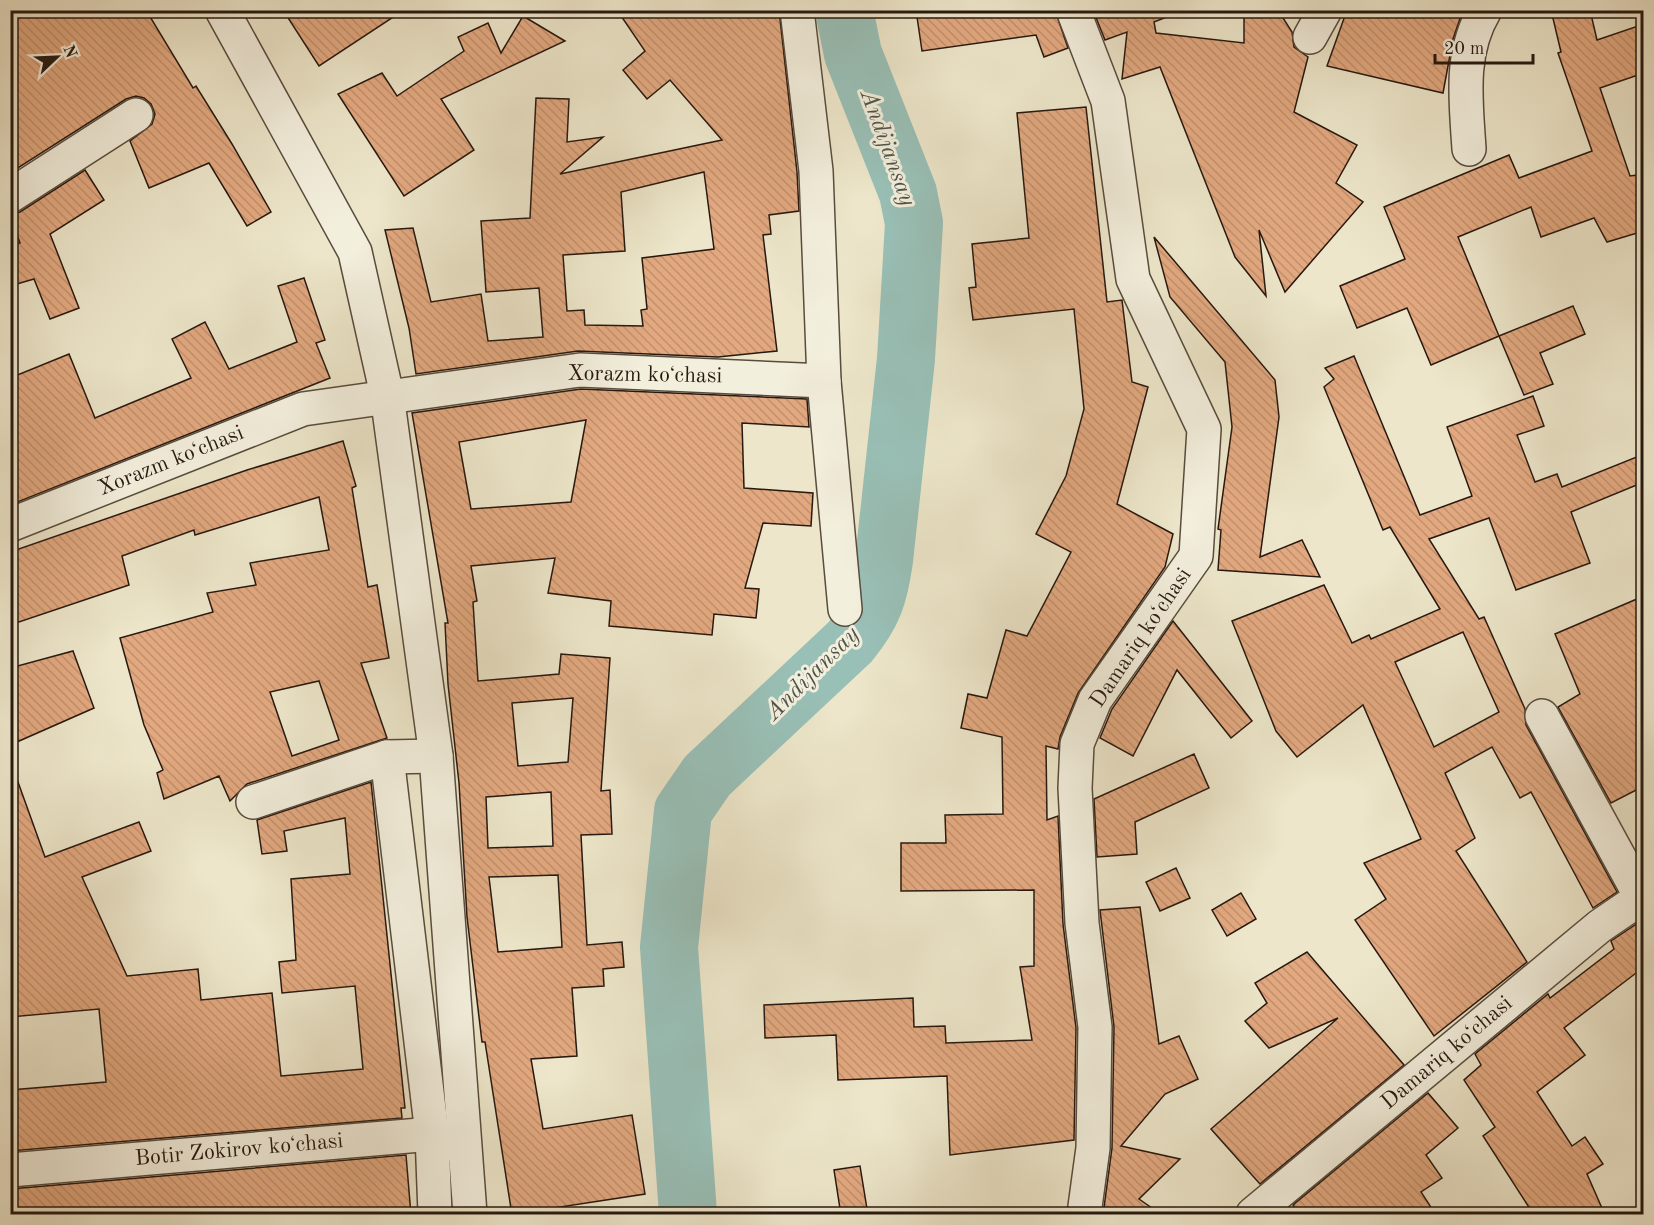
<svg xmlns="http://www.w3.org/2000/svg" width="1654" height="1225" viewBox="0 0 1654 1225" font-family="'Old Standard TT',serif">
	<defs>
		<pattern id="building-back-hatch" width="6" height="6" patternUnits="userSpaceOnUse" patternTransform="scale(1.5)"><rect width="6" height="6" fill="#e2a87f"/><path d="M-1 5l2 2M0 0l6 6M5-1l2 2" fill="none" stroke="#c2906d"/></pattern>
	</defs>
	<rect width="100%" height="100%" fill="#ede6ca"/>
	<filter id="stains"><feTurbulence type="fractalNoise" baseFrequency=".00333" numOctaves="4"/><feColorMatrix values="0 0 0 0 .2 0 0 0 0 .09 0 0 0 0 .02 0 0 0 .5 -.17"/></filter>
	<radialGradient id="worn" r=".72"><stop offset=".6" stop-color="#630" stop-opacity="0"/><stop offset="1" stop-color="#630" stop-opacity=".3"/></radialGradient>
	<g fill="none" stroke-linecap="round" stroke-linejoin="round">
		<!-- river -->
		<path stroke="#99c0b7" stroke-width="58" d="M688,1214L669,947L683,811L707,776L850,642C873,614 879,596 884,560L906,359L914,223L908,193L853,54L844,10"/>
	</g>
	<!-- building -->
	<g fill="url(#building-back-hatch)" stroke="#271810" stroke-width="1.5" fill-rule="evenodd">
		<polygon points="10,10 146,10 193,88 196,86 232,144 271,212 247,226 209,163 149,188 130,141 152,124 155,114 151,104 144,98 136,96 126,99 10,173"/>
		<polygon points="283,10 404,10 319,66"/>
		<path d="M617,10H779L797,172L799,211L769,215L771,234L763,235L777,351L718,357L578,351L416,374L409,328L385,230L413,228L431,302L481,294L488,341L543,337L539,288L486,292L481,221L530,218L536,98L569,99L567,142L603,137L560,174L722,140L670,80L647,99L623,70L645,51ZM704,172L714,249L642,258L647,309L641,310L643,326L585,325L584,310L567,311L563,255L625,251L621,192Z"/>
		<polygon points="916,10 1055,10 1068,48 1044,57 1036,35 922,51"/>
		<polygon points="1093,10 1177,10 1177,13 1154,22 1156,33 1244,43 1244,10 1278,10 1292,32 1294,47 1308,57 1294,112 1357,145 1336,183 1363,202 1285,292 1259,230 1266,296 1235,257 1160,67 1122,79 1127,32 1105,40"/>
		<polygon points="1347,10 1463,10 1453,39 1443,93 1327,66"/>
		<polygon points="1551,10 1590,10 1597,40 1644,24 1644,73 1600,88 1630,176 1644,174 1644,231 1607,242 1594,218 1541,237 1531,207 1458,237 1499,336 1431,365 1407,308 1357,328 1340,286 1405,259 1384,207 1509,155 1519,178 1592,151 1558,53 1561,52"/>
		<polygon points="523,16 565,41 441,99 474,150 404,196 338,94 382,73 397,96 464,51 458,37 488,23 501,53"/>
		<polygon points="1086,107 1107,302 1122,300 1132,382 1148,387 1117,504 1173,534 1165,567 1078,693 1060,737 1058,749 1046,746 1047,820 1058,816 1063,924 1076,1028 1074,1140 950,1155 947,1076 838,1080 836,1035 765,1038 764,1005 913,998 914,1027 945,1026 946,1043 1032,1040 1020,967 1034,966 1034,890 901,891 901,843 946,843 945,815 1003,814 1002,737 961,728 968,694 987,698 1006,630 1027,636 1071,552 1036,534 1066,476 1084,409 1074,309 973,320 969,288 976,287 972,244 1029,238 1017,113"/>
		<polygon points="85,170 104,200 50,234 79,308 50,319 34,279 10,286 10,245 20,243 10,215 20,212"/>
		<polygon points="1154,237 1275,380 1279,417 1260,557 1302,540 1320,577 1218,570 1221,530 1218,529 1232,427 1225,362 1170,297"/>
		<polygon points="304,278 325,340 316,343 330,378 10,505 10,378 69,354 95,418 191,378 172,339 205,322 229,369 297,342 278,286"/>
		<polygon points="1573,306 1585,334 1540,353 1553,384 1524,395 1499,336"/>
		<path d="M1354,356L1420,515L1472,496L1447,427L1533,396L1544,426L1517,435L1535,482L1557,474L1562,487L1644,454V482L1571,512L1590,563L1516,590L1489,518L1429,539L1479,619L1484,617L1525,709L1526,725L1617,892L1593,908L1531,792L1520,798L1492,747L1445,773L1475,838L1456,851L1527,962L1434,1036L1355,920L1386,899L1364,863L1421,839L1363,705L1297,757L1276,731L1232,621L1324,585L1352,643L1369,635L1371,639L1440,609L1390,527L1383,530L1324,387L1334,379L1325,368ZM1463,632L1499,712L1434,747L1395,662Z"/>
		<path d="M581,389L807,399L809,427L742,423L744,488L813,493L811,526L763,523L745,588L759,589L756,618L714,614L712,635L609,626L611,601L548,593L555,558L471,566L477,601L473,602L478,681L559,674L561,654L610,658L601,791L610,790L612,834L581,835L587,945L622,942L624,967L603,969L604,986L572,988L577,1056L531,1059L543,1129L632,1115L645,1194L540,1210L541,1215H512L485,1042H482L467,917L459,783L448,684L445,623H448L412,413ZM586,420L571,502L471,509L459,442ZM573,698L568,762L518,766L512,703ZM551,792L553,846L488,848L486,797ZM558,875L562,947L498,952L489,877Z"/>
		<path d="M343,441L356,486L352,488L368,587L377,585L389,658L361,663L387,738L247,784L230,801L219,776L164,799L157,773L163,770L144,725L120,638L213,612L207,593L256,585L250,563L329,550L319,497L195,535L194,530L122,556L129,585L10,625V552L247,470ZM319,681L339,740L292,756L270,692Z"/>
		<polygon points="1644,596 1644,786 1611,803 1558,707 1580,694 1555,634"/>
		<polygon points="1173,621 1252,721 1231,738 1177,670 1133,756 1100,738 1112,709"/>
		<polygon points="73,651 94,708 10,745 10,668"/>
		<polygon points="1194,754 1209,788 1135,822 1137,854 1097,857 1094,799"/>
		<polygon points="14,771 45,857 139,822 151,851 82,877 127,976 198,969 201,1000 272,993 281,1076 363,1069 355,986 282,993 279,962 296,960 291,879 350,874 345,818 284,831 287,851 262,854 257,820 371,782 405,1108 401,1108 402,1118 10,1151 10,1090 106,1082 99,1009 10,1017 10,772"/>
		<polygon points="1176,868 1190,898 1160,911 1146,882"/>
		<polygon points="1241,893 1256,919 1227,936 1212,910"/>
		<polygon points="1140,907 1159,1044 1179,1036 1198,1079 1165,1094 1121,1146 1180,1159 1139,1199 1162,1215 1103,1215 1112,1148 1114,1027 1100,910"/>
		<polygon points="1644,919 1644,967 1564,1028 1585,1055 1537,1092 1572,1146 1585,1137 1603,1164 1587,1174 1605,1215 1534,1215 1483,1136 1495,1127 1464,1080 1481,1065 1475,1054 1548,994 1550,998 1614,949 1611,941"/>
		<polygon points="1307,952 1404,1065 1260,1184 1211,1129 1338,1018 1269,1048 1245,1021 1267,1003 1255,983"/>
		<polygon points="1428,1093 1458,1128 1426,1155 1442,1178 1421,1192 1436,1215 1299,1215 1293,1205"/>
		<polygon points="406,1155 411,1215 10,1215 10,1189"/>
		<polygon points="860,1166 868,1215 841,1215 834,1170"/>
	</g>
	<g fill="none" stroke-linecap="round" stroke-linejoin="round">
		<!-- minor casing -->
		<g stroke="#584c3e" stroke-width="36">
			<g id="minor">
				<polyline points="222,10 355,252 387,395 436,756 470,1214"/>
				<polyline points="1073,10 1108,101 1133,279 1204,429 1196,556 1095,700 1077,744 1075,788 1082,923 1095,1027 1093,1148 1084,1214"/>
				<polyline points="1310,37 1325,10"/>
				<path d="M1469,149C1466,101 1459,53 1485,10"/>
				<polyline points="10,196 136,115"/>
				<polyline points="824,381 845,609"/>
				<polyline points="10,525 303,409 580,370 824,381 816,171 797,10"/>
				<polyline points="1542,716 1641,897"/>
				<polyline points="387,757 432,1134 435,1214"/>
				<polyline points="253,802 387,757 436,756"/>
				<polyline points="10,1170 432,1134 452,1144"/>
				<polyline points="1253,1214 1600,926 1644,896"/>
			</g>
		</g>
		<!-- minor -->
		<use href="#minor" stroke="#f3efdd" stroke-width="33"/>
	</g>
	<g text-anchor="middle" dominant-baseline="central" stroke-width="6" stroke-linejoin="round" paint-order="stroke">
		<!-- street labels -->
		<g font-size="22" fill="#271810" stroke="#f3efdd">
			<text transform="translate(645 375) rotate(1)">Xorazm koʻchasi</text>
			<text transform="translate(171 461) rotate(-22)">Xorazm koʻchasi</text>
			<text transform="translate(1141 638) rotate(-56)">Damariq koʻchasi</text>
			<text transform="translate(1447 1053) rotate(-40)">Damariq koʻchasi</text>
			<text transform="translate(239 1150) rotate(-5)">Botir Zokirov koʻchasi</text>
		</g>
		<!-- water labels -->
		<g font-size="24" font-style="italic" fill="#4f534a" stroke="#f3efdd">
			<text transform="translate(887 148) rotate(70)">Andijansay</text>
			<text transform="translate(813 674) rotate(-45)">Andijansay</text>
		</g>
	</g>
	<!-- margin -->
	<rect width="1654" height="1225" fill="none" stroke="#ede6ca" stroke-width="36"/>
	<rect x="12" y="12" width="1630" height="1201" fill="none" stroke="#271810" stroke-width="3"/>
	<rect x="18" y="18" width="1618" height="1189" fill="none" stroke="#271810" stroke-width="1.5"/>
	<!-- north arrow -->
	<g transform="translate(57 57) rotate(67)" stroke="#f3efdd" stroke-width="4.5" paint-order="stroke">
	<path d="M0-4.5L10 22L0 15L-10 22Z" fill="#271810"/>
	<text y="-9" font-size="16" font-weight="bold" text-anchor="middle" fill="#271810">N</text>
	</g>
	<!-- scale -->
	<path d="M1435 54v9h98v-9" fill="none" stroke="#271810" stroke-width="3"/>
	<text x="1444" y="54" font-size="18" fill="#271810" stroke="#f3efdd" stroke-width="4.5" paint-order="stroke">20 m</text>
	<rect width="100%" height="100%" filter="url(#stains)"/>
	<rect width="100%" height="100%" fill="url(#worn)"/>
</svg>
